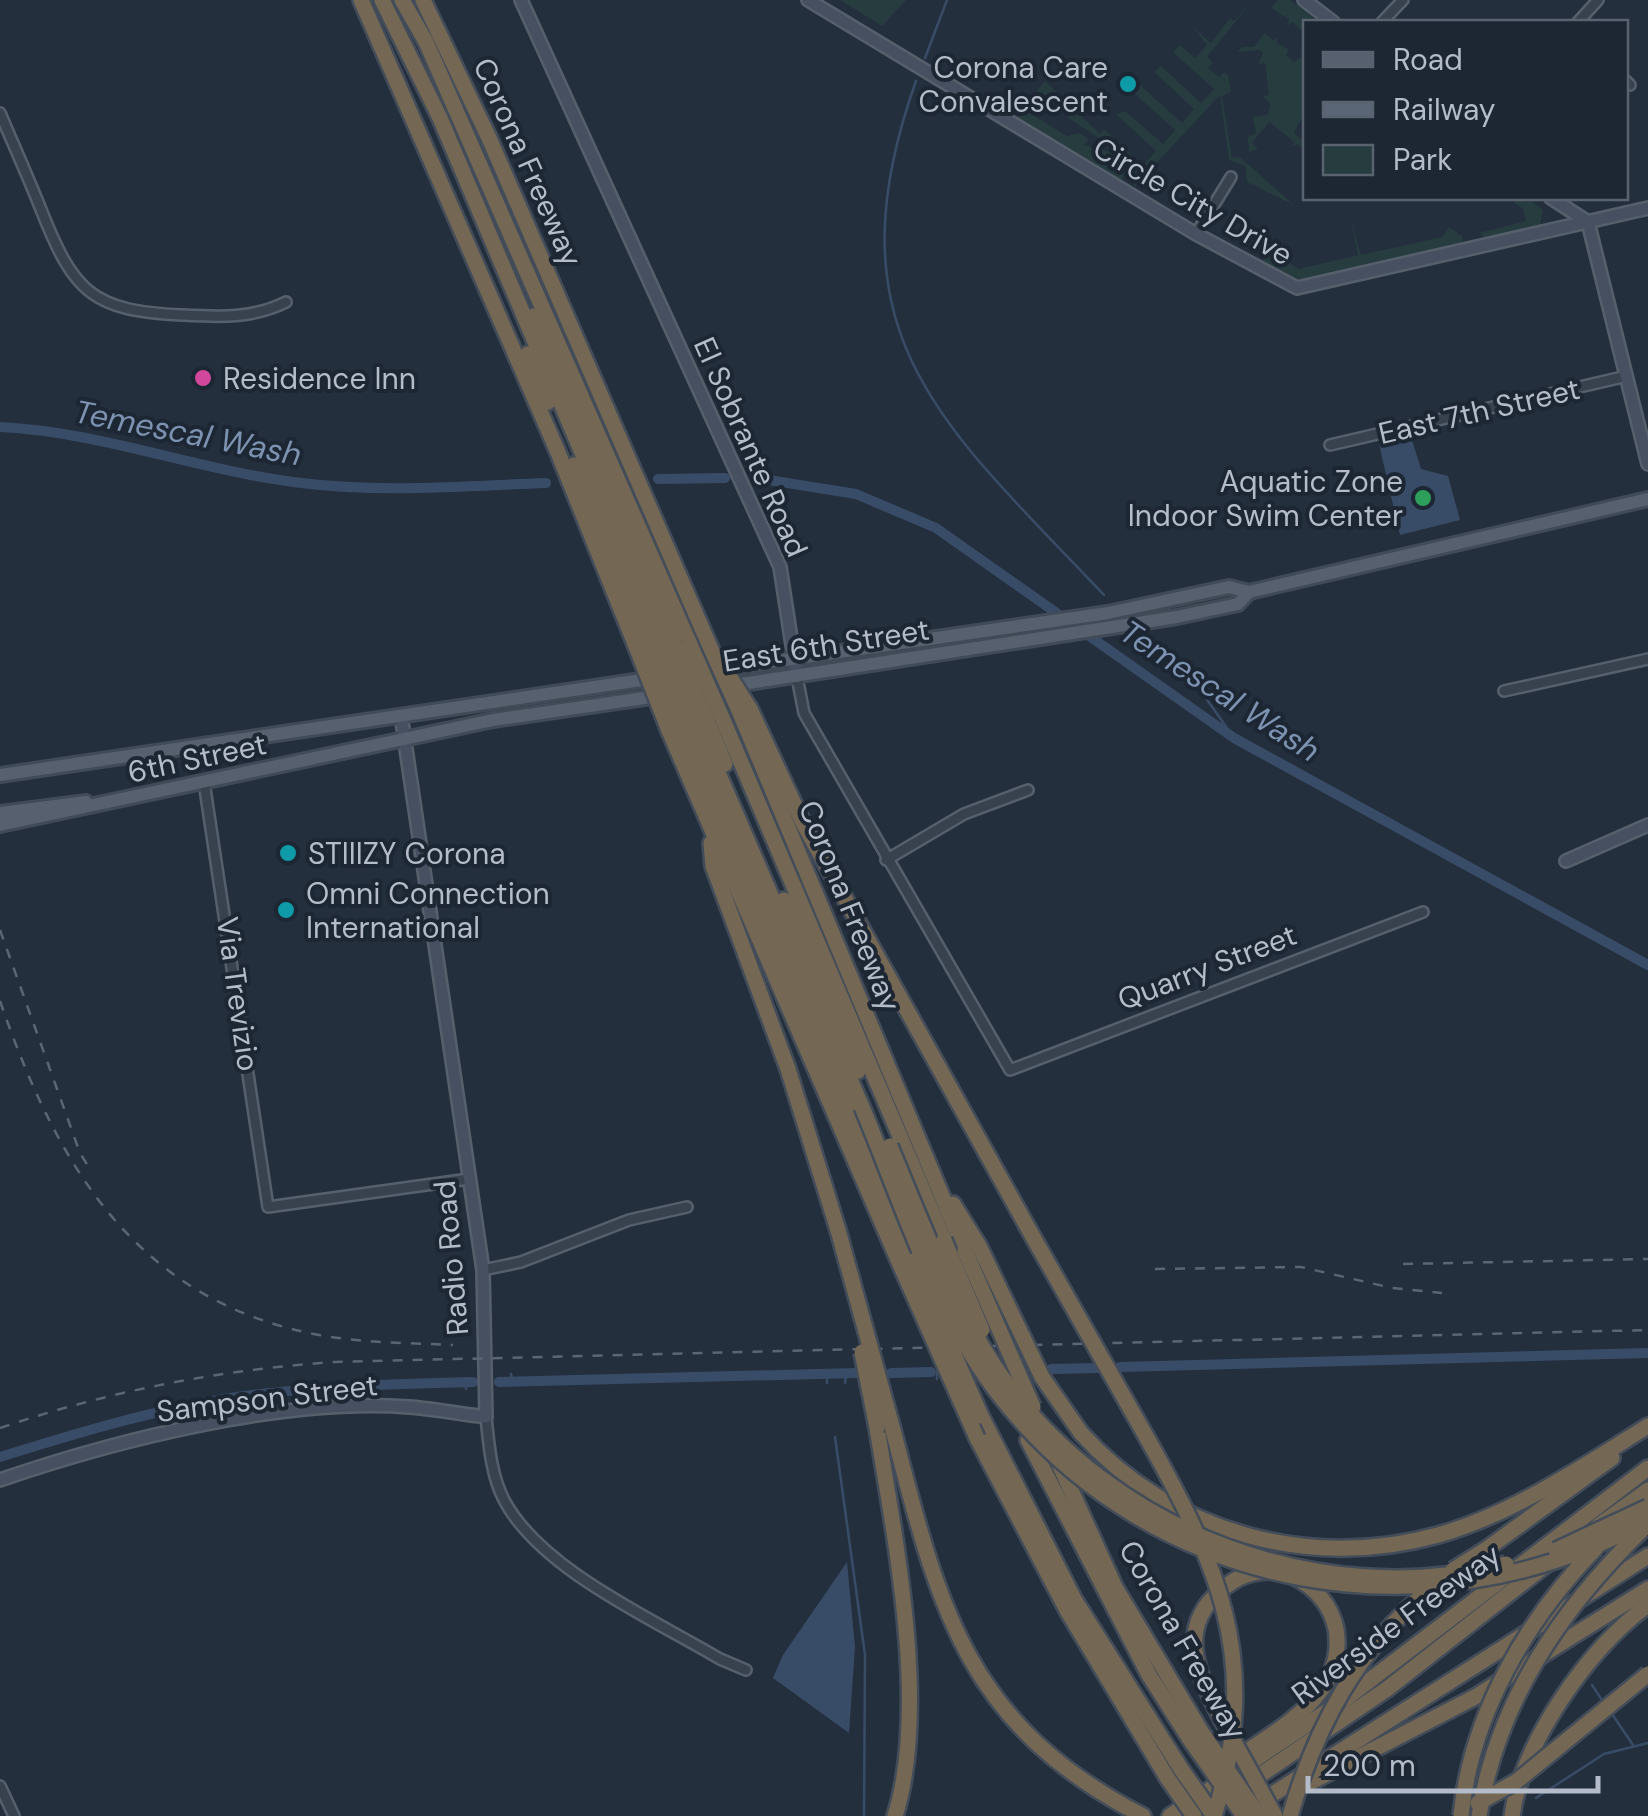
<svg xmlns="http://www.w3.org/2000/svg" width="1648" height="1816" viewBox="0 0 1648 1816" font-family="'DM Sans',sans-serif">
	<rect width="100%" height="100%" fill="#242f3e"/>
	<!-- green -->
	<g fill="#263c3f">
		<polygon points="840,0 906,0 882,26"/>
		<polygon points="1253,0 1207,57 1213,62 1208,68 1219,77 1224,72 1228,75 1231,92 1222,96 1232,158 1240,157 1294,205 1247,182 1245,166 1229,160 1220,95 1134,187 1134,171 1120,152 1067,117 1066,106 1041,93 1038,99 1033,96 1045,81 1100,134 1104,129 1143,165 1156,151 1116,114 1125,111 1163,144 1175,130 1134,93 1141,86 1182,123 1194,109 1154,72 1161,66 1201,103 1214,89 1173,52 1180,45 1195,58 1207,45 1192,26 1211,43 1230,18 1234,21"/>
		<polygon points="1278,0 1290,0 1319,22 1306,22 1305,33 1292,22 1288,26 1289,19 1271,8"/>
		<polygon points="1265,33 1273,40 1279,37 1276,42 1289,50 1286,55 1294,62 1302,56 1300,49 1305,52 1305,121 1301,119 1294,133 1305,142 1305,153 1298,144 1291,147 1294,142 1269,122 1252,143 1258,149 1249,152 1248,137 1256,133 1253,117 1268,115 1270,104 1263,96 1269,95 1265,63 1258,64 1263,53 1260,50 1237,52 1242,47 1254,47"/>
		<polygon points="1029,102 1033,106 1027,111 1067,136 1079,133 1089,139 1084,145 1110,152 1124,171 1122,180 1017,117"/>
		<polygon points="1509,198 1528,198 1543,210 1540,226 1487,239 1479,233 1526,221 1523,209"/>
		<polygon points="1350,217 1361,255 1442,237 1449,227 1462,236 1463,243 1308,281 1293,280 1260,262 1271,252 1299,269 1358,255"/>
	</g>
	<!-- water -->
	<g fill="#394c67">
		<polygon points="1412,440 1421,469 1448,476 1460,520 1400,535 1379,444"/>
		<polygon points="847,1562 855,1647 849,1733 773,1678 783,1655"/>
	</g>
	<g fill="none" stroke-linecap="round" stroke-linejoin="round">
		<!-- stream -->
		<g stroke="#394c67" stroke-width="2.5">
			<polyline points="925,58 947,0"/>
			<path d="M916,81C826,334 942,424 1104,595"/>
			<polyline points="1148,641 1203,694 1234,738"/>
			<polyline points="511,1374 512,1378"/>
			<polyline points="937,1379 937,1372"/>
			<polyline points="827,1383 827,1374"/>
			<polyline points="845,1383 846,1374"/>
			<polyline points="466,1389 467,1382"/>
			<polyline points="124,1421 125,1424"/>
			<polyline points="835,1437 865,1655 864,1816"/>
			<polyline points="1592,1685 1602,1700"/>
			<polyline points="1610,1711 1633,1745"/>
			<polyline points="1536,1798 1604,1754 1648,1743"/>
		</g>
		<!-- canal -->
		<g stroke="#394c67" stroke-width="10">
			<path d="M0,427C103,432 199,471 301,483C382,493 465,486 546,483"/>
			<polyline points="658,479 725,478"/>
			<polyline points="762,479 856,494 936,528 1234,738 1648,965"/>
			<polyline points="1120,1367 1648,1353"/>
			<polyline points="1051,1369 1098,1368"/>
			<polyline points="891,1373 931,1372"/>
			<polyline points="499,1382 857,1373"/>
			<path d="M0,1457C77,1433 156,1409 237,1397C315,1386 394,1384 473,1382"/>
		</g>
		<!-- street casing -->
		<g stroke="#565f6c" stroke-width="14">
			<g id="street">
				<polyline points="1382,22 1403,0"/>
				<polyline points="1578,22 1598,0"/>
				<polyline points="1626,81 1630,85"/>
				<path d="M0,113C14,146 29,179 42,212C74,292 92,311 182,315C219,317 252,319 286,302"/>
				<polyline points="1196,234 1231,177"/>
				<polyline points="1330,445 1627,376"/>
				<polyline points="797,677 804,713 1010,1070 1423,912"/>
				<polyline points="1504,691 1648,659"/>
				<polyline points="204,782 268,1207 469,1179"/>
				<polyline points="886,860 964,814 1028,790"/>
				<polyline points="483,1270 521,1262 629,1220 687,1207"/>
				<path d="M486,1417C489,1445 491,1475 504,1500C541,1570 653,1619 720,1659L746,1670"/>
				<polyline points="0,1786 14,1816"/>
			</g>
		</g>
		<!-- secondary casing -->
		<g stroke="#565f6c" stroke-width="16">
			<g id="secondary">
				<polyline points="521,0 780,567 797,677"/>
				<polyline points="808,0 1196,234 1297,288 1648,208"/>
				<polyline points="1304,0 1333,22"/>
				<polyline points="1551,198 1588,222 1648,464"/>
				<polyline points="1566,861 1648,825"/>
				<path d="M0,1480C116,1440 287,1397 409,1407C435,1409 460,1414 486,1417L483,1270L401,715"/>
			</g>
		</g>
		<!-- primary casing -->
		<g stroke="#414a57" stroke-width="18">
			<g id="primary">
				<polyline points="695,673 1108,613 1229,587 1249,592 1648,499"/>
				<polyline points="729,686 1177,617 1238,604 1249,592"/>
				<polyline points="0,775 655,678"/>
				<polyline points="0,813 86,802"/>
				<polyline points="0,825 493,720 665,695"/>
			</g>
		</g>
		<!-- highway casing -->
		<g stroke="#434c59" stroke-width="20">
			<g id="highway">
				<polyline points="361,0 557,450 637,649"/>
				<polyline points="382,0 440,118 664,646"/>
				<polyline points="402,0 426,42 689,642"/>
				<polyline points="423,0 489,138 707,640"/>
				<polyline points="534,316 674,644"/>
				<polyline points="528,354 548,402"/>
				<polyline points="574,465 650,647"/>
				<polyline points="750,709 803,823 1033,1237"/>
				<polyline points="740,713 965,1251"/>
				<polyline points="723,720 944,1240"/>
				<polyline points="708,723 725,764"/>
				<polyline points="698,726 862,1107"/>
				<polyline points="684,729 913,1261"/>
				<polyline points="670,733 899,1262"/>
				<polyline points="711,843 713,866 788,1069 838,1230"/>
				<polyline points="784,900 858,1071"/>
				<polyline points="953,1204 979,1246"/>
				<polyline points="981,1416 1074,1599 1181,1769"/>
				<path d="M877,1428C895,1539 929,1708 895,1816"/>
				<path d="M893,1430C939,1608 966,1725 1143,1816"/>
				<path d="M1081,1433C1170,1532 1309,1571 1438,1535C1513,1514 1582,1467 1648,1426"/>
				<polyline points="977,1438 1068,1612 1168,1779"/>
				<polyline points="1028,1440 1149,1675 1191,1741"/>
				<polyline points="1055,1455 1115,1587 1202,1733"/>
				<polyline points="1598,1526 1648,1490"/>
				<polyline points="1488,1548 1612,1458"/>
				<path d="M1222,1720C1199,1676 1175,1630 1220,1591C1236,1577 1251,1571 1271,1571"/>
				<path d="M1232,1762C1278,1728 1347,1696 1336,1629C1331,1605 1315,1587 1293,1576"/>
				<polyline points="1309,1783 1475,1697 1648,1589"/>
				<polyline points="1244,1786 1387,1689 1552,1560"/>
				<polyline points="1254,1806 1648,1556"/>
				<polyline points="1170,1816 1344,1700 1648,1468"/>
				<path d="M1512,1816C1522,1743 1589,1647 1648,1605"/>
			</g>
		</g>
		<!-- street -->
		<use href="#street" stroke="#38414e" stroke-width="9"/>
		<!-- secondary -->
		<use href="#secondary" stroke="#465061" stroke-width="11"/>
		<!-- primary -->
		<use href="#primary" stroke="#56606e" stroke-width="12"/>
		<!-- highway -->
		<use href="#highway" stroke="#746855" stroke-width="15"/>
		<!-- rail -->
		<g stroke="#5a6575" stroke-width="2.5" stroke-dasharray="10 10" stroke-linecap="butt">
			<polyline points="0,930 80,1153 91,1171"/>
			<path d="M0,1001C57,1166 137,1304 325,1336C367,1343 411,1343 453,1345"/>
			<polyline points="1403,1264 1648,1259"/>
			<polyline points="1155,1269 1301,1267 1392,1288 1442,1293"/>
			<path d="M0,1428C109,1391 219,1370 334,1362L1648,1330"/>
		</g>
		<!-- highway-bridge casing -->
		<g stroke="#434c59" stroke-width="20" stroke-linecap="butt">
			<g id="highway-bridge">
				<polyline points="707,640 740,713"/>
				<polyline points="689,642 723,720"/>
				<polyline points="674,644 708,723"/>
				<polyline points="664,646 698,726"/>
				<polyline points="650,647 684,729"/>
				<polyline points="637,649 670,733"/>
				<polyline points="731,679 750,709"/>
				<path d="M862,1107C901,1200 933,1306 994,1388C1146,1592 1428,1643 1648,1520"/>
				<path d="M890,1146C923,1225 953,1307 1002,1377C1112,1532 1321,1612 1506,1564"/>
				<polyline points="838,1230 893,1430"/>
				<path d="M1033,1237C1068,1298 1103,1360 1138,1422C1215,1558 1265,1657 1214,1816"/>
				<polyline points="944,1240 982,1330"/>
				<polyline points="979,1246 1042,1377 1081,1433"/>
				<polyline points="965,1251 1033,1407"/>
				<polyline points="913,1261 981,1416"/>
				<polyline points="899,1262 977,1438"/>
				<polyline points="862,1352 877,1428"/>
				<polyline points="1556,1550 1648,1507"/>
				<polyline points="1453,1570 1488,1548"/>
				<polyline points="1222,1720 1275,1816"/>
				<polyline points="1202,1733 1259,1816"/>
				<polyline points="1191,1741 1244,1816"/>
				<polyline points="1181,1769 1214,1816"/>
				<polyline points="1168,1779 1194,1816"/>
				<polyline points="1478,1803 1517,1781 1648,1674"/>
				<path d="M1290,1816C1316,1726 1358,1648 1431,1588"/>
				<path d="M1461,1816C1471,1715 1526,1620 1596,1548"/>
				<path d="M1479,1816C1497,1702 1561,1609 1642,1530"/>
			</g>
		</g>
		<!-- highway-bridge -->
		<use href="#highway-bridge" stroke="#746855" stroke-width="15"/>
	</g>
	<!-- markers -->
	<g fill="#0f9aa8" stroke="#1d2633" stroke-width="4">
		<circle cx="1128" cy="84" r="10"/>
		<circle cx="288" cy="853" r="10"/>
		<circle cx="286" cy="910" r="10"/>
	</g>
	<circle fill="#d1479c" stroke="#1d2633" stroke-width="4" cx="203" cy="378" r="10"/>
	<circle fill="#2e9e5b" stroke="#1d2633" stroke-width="4" cx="1423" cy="498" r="10"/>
	<g text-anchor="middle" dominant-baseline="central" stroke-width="8" stroke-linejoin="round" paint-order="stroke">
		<!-- poi labels -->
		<g font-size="30" fill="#b4bcc9" stroke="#1d2633" text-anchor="start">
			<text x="1108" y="67" text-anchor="end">Corona Care<tspan x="1108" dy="34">Convalescent</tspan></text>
			<text x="223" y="378">Residence Inn</text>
			<text x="1403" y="481" text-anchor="end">Aquatic Zone<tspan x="1403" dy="34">Indoor Swim Center</tspan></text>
			<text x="308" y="853">STIIIZY Corona</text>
			<text x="306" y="893">Omni Connection<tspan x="306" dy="34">International</tspan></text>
		</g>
		<!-- street labels -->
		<g font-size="30" fill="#b4bcc9" stroke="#1d2633">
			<text transform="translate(528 162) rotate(66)">Corona Freeway</text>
			<text transform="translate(1193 201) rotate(30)">Circle City Drive</text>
			<text transform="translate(1479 411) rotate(-13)">East 7th Street</text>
			<text transform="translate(751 447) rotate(66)">El Sobrante Road</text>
			<text transform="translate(826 645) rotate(-9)">East 6th Street</text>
			<text transform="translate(197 758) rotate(-12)">6th Street</text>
			<text transform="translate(850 906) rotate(68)">Corona Freeway</text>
			<text transform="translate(1207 967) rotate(-21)">Quarry Street</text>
			<text transform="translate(238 994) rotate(82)">Via Trevizio</text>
			<text transform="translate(451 1258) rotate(-95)">Radio Road</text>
			<text transform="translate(267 1398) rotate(-7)">Sampson Street</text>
			<text transform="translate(1396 1624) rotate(-36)">Riverside Freeway</text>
			<text transform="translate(1183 1640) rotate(60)">Corona Freeway</text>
		</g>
		<!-- water labels -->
		<g font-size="32" font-style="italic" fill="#7c92b1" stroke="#1d2633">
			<text transform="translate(188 433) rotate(11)">Temescal Wash</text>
			<text transform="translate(1220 691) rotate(33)">Temescal Wash</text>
		</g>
	</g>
	<!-- legend -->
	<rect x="1303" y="20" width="325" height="180" fill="#1d2633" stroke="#59626f" stroke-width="2.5"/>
	<rect x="1323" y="52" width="50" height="15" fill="#56606e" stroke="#59626f" stroke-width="2.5"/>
	<text x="1393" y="70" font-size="30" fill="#b4bcc9">Road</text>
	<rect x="1323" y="102" width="50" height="15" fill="#5a6575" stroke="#59626f" stroke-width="2.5"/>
	<text x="1393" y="120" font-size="30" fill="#b4bcc9">Railway</text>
	<rect x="1323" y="145" width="50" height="30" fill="#263c3f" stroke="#59626f" stroke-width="2.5"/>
	<text x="1393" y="170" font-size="30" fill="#b4bcc9">Park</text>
	<!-- scale -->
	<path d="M1308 1776v15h290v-15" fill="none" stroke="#b4bcc9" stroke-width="5"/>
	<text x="1323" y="1776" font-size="30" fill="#b4bcc9" stroke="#1d2633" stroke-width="8" paint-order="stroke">200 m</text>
</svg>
